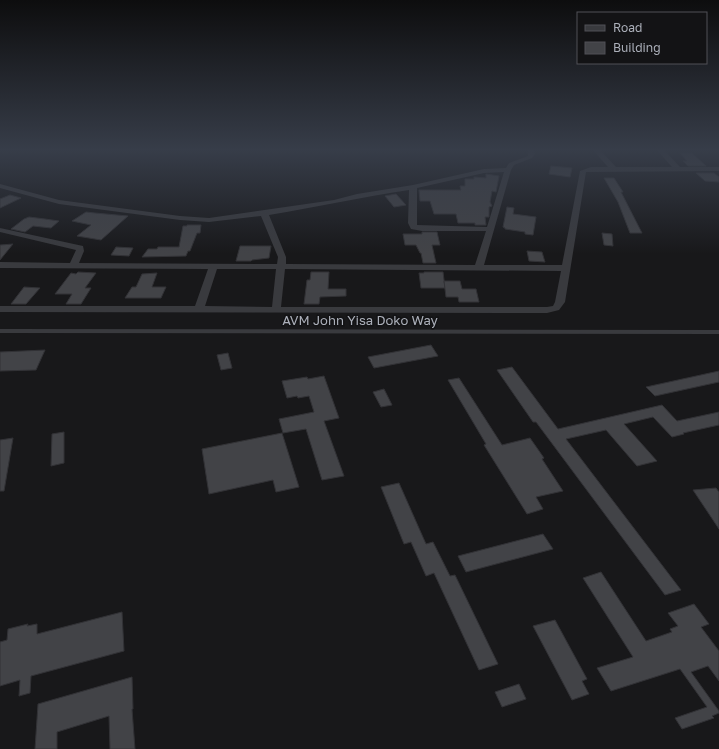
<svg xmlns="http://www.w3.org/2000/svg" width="719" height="749" viewBox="0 0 719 749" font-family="'Golos Text',sans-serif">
	<rect width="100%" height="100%" fill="#18181a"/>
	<!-- building -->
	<g fill="#424347" stroke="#323236">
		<polygon points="680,153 692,153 706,166 688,166 683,161 687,161"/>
		<polygon points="551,166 572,168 570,177 549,174"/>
		<polygon points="696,173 714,173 719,177 719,182 705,181"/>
		<polygon points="486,174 499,176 496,192 492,191 490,202 492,206 489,207 489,217 485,217 486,225 475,225 475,223 458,223 456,214 434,214 430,201 420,201 419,190 461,190 460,186 465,186 465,179 474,179 474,177 486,178"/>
		<polygon points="604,178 614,178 623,192 621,192 642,233 630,233 618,202"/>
		<polygon points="396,194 406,205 394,207 385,196"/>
		<polygon points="10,195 21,198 0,208 0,199"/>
		<polygon points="507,207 514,208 513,214 536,217 533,235 525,234 525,232 505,229 505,228 503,227"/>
		<polygon points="86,212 95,213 128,216 101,240 77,236 91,225 72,221"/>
		<polygon points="29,217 45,219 59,221 51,228 33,226 25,232 11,229 24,219"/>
		<polygon points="187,225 201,225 200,233 197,233 190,251 188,251 186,256 142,257 148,249 157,249 158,247 179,247 183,226 187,226"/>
		<polygon points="422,232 437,232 440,245 432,245 436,263 423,263 421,253 420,253 416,245 405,245 403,234 422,234"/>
		<polygon points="602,233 612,234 613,246 604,245"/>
		<polygon points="13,244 0,260 0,245"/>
		<polygon points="240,246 271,246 269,258 252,260 251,261 236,261"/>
		<polygon points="116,247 133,248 129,256 111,255"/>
		<polygon points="527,251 542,252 545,262 529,261"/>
		<polygon points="78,272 96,273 85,288 91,288 81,304 66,304 72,294 55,294 71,273 76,274"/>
		<polygon points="311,272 329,272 328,289 346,289 346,296 320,297 319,304 304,304 307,280 310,280"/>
		<polygon points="424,272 443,272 445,288 421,288 419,273 424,273"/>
		<polygon points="157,273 152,287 166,287 161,298 125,298 132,287 136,287 142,274"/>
		<polygon points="444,281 460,281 462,289 476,289 479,302 459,302 458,297 446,297"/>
		<polygon points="24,287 40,288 26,304 11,304"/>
		<polygon points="431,345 438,356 374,368 368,357"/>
		<polygon points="45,350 36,370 0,371 0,352"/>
		<polygon points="228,353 232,368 221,370 217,355"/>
		<polygon points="512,367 558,429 662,405 677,421 719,412 719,425 683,433 684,434 672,437 653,417 624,424 657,461 637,466 606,430 566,439 681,590 665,595 536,422 533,422 497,370"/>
		<polygon points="719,371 719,382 655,396 646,387"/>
		<polygon points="324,376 339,418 324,421 344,476 322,480 306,429 283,433 279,419 314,412 309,396 298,398 297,396 287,398 282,381 307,377 308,379"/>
		<polygon points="459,378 502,445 530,438 544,458 542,459 563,491 536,497 543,509 527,514 484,445 486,444 448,380"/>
		<polygon points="384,389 392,405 381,407 373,392"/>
		<polygon points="64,432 64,463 51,466 52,434"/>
		<polygon points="282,433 299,487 276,492 273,480 209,494 202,449"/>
		<polygon points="13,438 4,491 0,491 0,440"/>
		<polygon points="399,483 426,544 433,542 450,576 455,575 498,664 479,670 434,573 426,576 411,542 404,544 381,487"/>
		<polygon points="716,488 719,492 719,529 693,490"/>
		<polygon points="543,534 553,549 466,572 458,556"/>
		<polygon points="601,572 646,641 672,632 670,629 678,626 668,613 694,604 709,624 701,627 719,651 719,681 708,666 691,672 719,711 719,713 712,716 714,718 682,729 675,718 707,707 680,669 611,691 597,668 633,657 583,578"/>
		<polygon points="122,612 124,651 31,676 30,693 19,696 20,680 0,686 0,642 7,640 8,629 28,624 27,626 37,624 37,634"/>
		<polygon points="555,620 587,679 582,681 589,694 572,700 533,626"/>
		<polygon points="132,677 133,709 132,709 135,749 110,749 109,716 57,732 57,749 35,749 38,704"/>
		<polygon points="519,684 526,699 502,707 495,692"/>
	</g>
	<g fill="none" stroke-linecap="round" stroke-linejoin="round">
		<!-- service -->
		<polygon fill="#393a3e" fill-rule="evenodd" points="0,329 719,330 719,334 0,333"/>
		<!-- minor -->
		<path fill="#393a3e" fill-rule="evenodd" d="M528,149H534L535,154L532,158L514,165L511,170L484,265H562L580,171L591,167H608L592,149H599L616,167H672L656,149H663L680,167H719V171L586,172L565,302L559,310L547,313L0,312V306H195L208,269L0,268V262L70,263L76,250L0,232V228L83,246L84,251L79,263L277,264L278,257L261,216L209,222L180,220L59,204L0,188V184L59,200L180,216L209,218L334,200L357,194L413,185L484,169L506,168L509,163L528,156ZM504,172L487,227L417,225V188L484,173ZM409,190L408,223L411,229L422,231H486L475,265L286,264V257L269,215C316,207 362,197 409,190ZM217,269H276L272,307L205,306ZM285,269L561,271L555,302L553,306L547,307H281Z"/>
	</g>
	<!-- sky -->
	<linearGradient id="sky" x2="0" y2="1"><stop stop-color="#0d0d0e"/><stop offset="0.59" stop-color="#373d49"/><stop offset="1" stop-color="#373d49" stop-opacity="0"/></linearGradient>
	<rect width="719" height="254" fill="url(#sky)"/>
	<g text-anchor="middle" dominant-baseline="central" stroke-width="3" stroke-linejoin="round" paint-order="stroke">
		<!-- street labels -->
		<g font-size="13" fill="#abafb9" stroke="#131315">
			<text x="360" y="320">AVM John Yisa Doko Way</text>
		</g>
	</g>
	<!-- legend -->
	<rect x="577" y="12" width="130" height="52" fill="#131315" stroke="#505157"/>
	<rect x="585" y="25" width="20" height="6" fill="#393a3e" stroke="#505157"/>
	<text x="613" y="32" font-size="12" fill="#abafb9">Road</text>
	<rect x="585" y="42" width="20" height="12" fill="#424347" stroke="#505157"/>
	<text x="613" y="52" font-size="12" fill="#abafb9">Building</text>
</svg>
